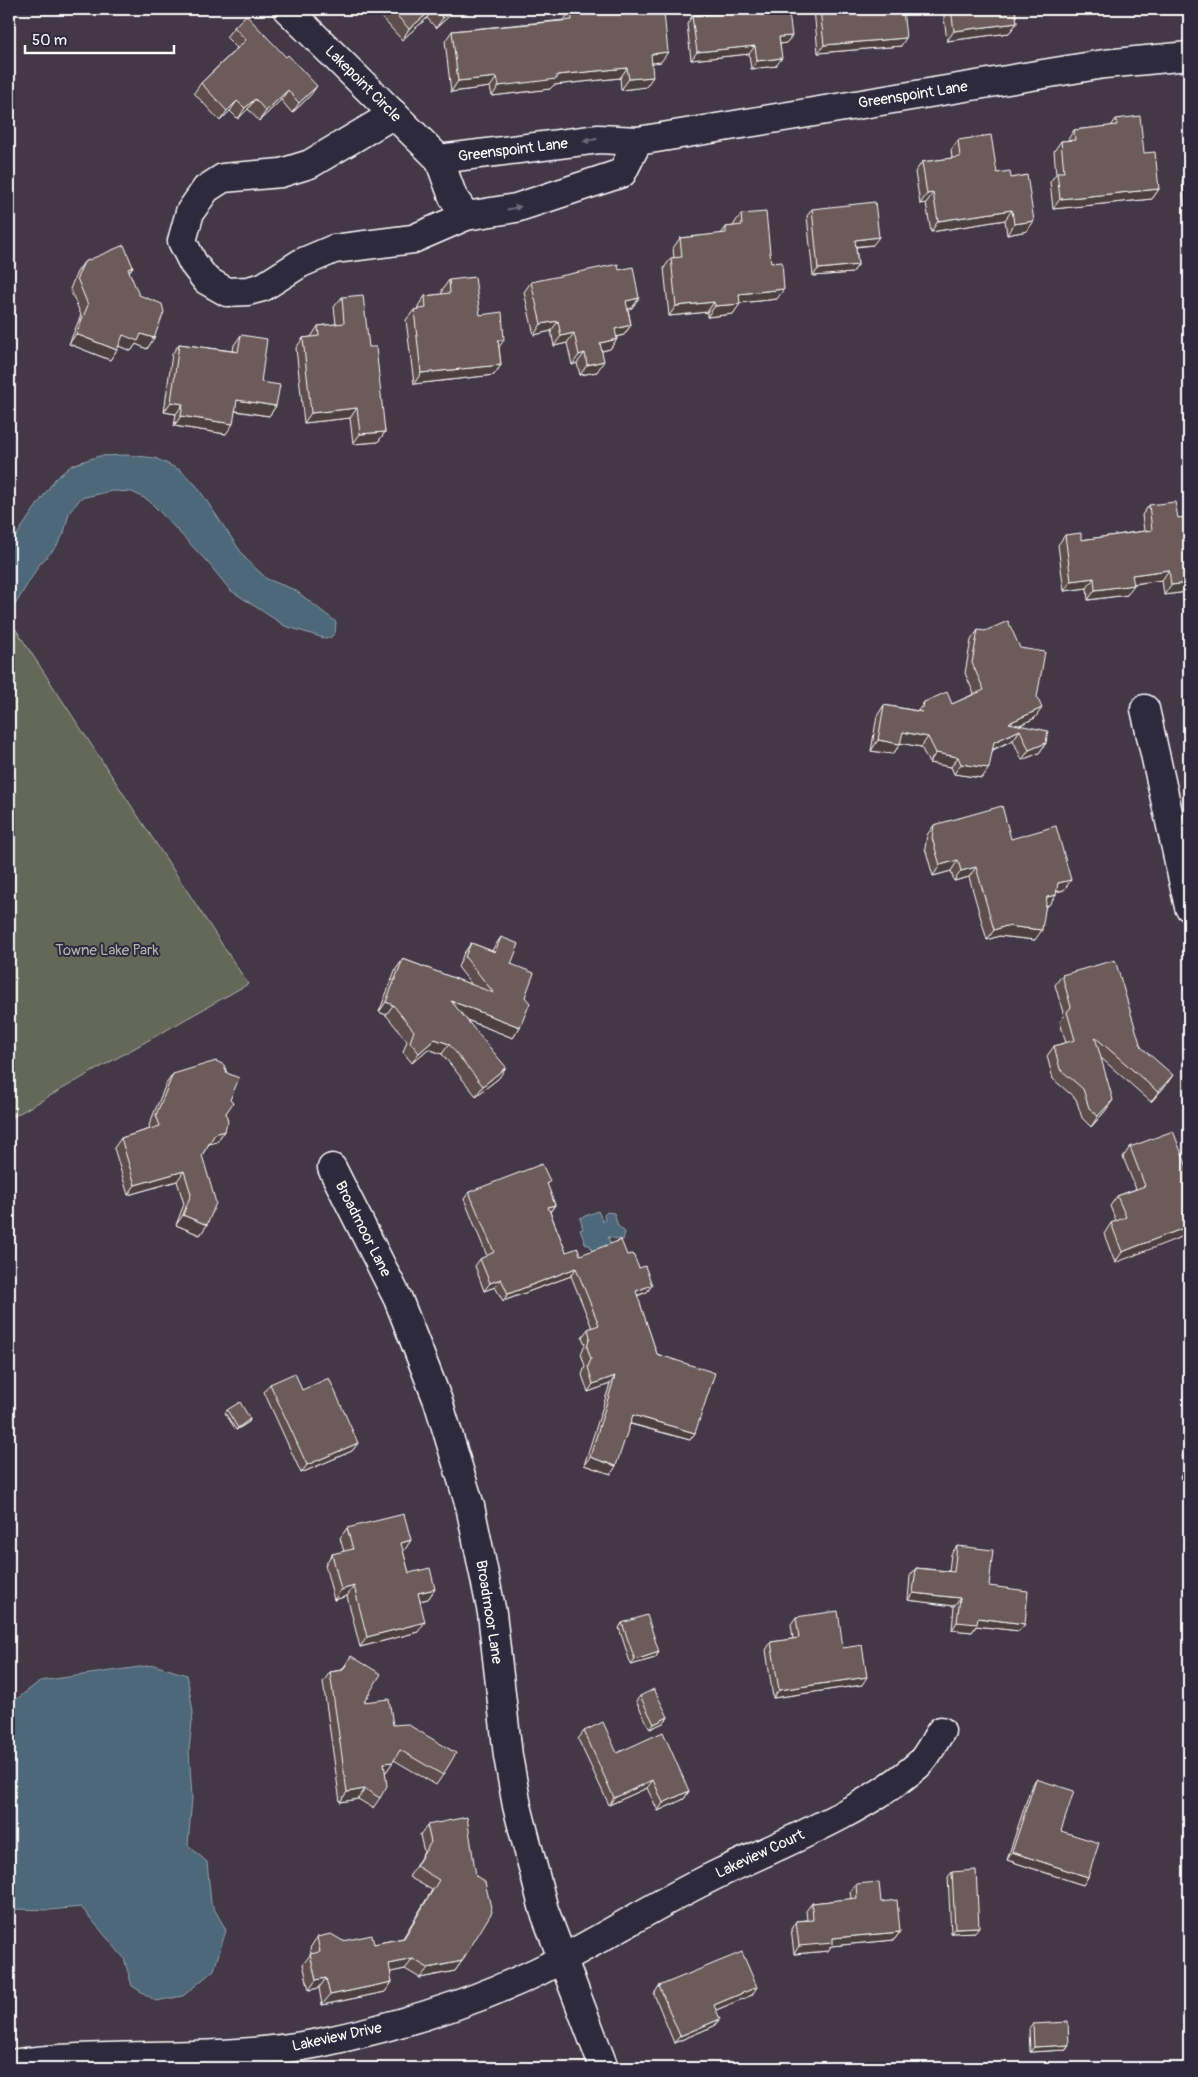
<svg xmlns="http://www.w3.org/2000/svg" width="1198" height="2077" viewBox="0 0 1198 2077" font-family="Pangolin,sans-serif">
	<rect width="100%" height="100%" fill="#423846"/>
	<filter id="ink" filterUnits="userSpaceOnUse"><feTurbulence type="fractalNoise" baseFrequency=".02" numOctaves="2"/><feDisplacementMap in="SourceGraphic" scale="10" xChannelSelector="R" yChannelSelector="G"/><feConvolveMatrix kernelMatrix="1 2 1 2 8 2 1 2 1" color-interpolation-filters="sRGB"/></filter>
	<g filter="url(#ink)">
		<!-- green -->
		<polygon fill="#636759" stroke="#b1b3ac" points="9,619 248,984 9,1119"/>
		<!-- water -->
		<g fill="#4e6778" stroke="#95a4ae">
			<polygon points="128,455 155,458 180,470 196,485 245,558 267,579 295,590 336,622 335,633 330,638 324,638 285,626 230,590 209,564 162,514 148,500 132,492 112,491 81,498 69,513 64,533 56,547 39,565 9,615 9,546 55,479 72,465 99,456"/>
			<polygon points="598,1211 603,1222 605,1220 604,1215 607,1212 614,1213 618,1226 625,1232 623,1240 608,1237 612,1248 593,1255 590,1245 586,1245 580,1230 583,1229 580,1218"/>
			<polygon points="154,1665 187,1675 193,1712 189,1750 192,1798 188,1845 207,1862 211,1903 226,1930 214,1970 183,1996 156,2001 132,1986 124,1958 81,1907 50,1910 13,1909 9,1902 9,1705 40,1681"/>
		</g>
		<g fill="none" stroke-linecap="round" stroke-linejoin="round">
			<!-- minor casing -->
			<g stroke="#fff" stroke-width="31">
				<g id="minor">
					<polyline points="287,9 439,159 453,197 466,216"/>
					<polyline points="394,114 310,164 281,173 223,178 206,189 190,212 182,241 193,263 206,280 227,292 248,291 263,287 301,263 334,249 413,239 466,216 516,208 622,173 638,141"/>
					<polyline points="439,159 599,139 638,141 1104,64 1189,56"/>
					<polyline points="1145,709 1189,907"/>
					<polyline points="332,1168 398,1299 438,1401 470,1506 492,1613 508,1756 517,1806 544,1910 604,2068"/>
					<path d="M9,2064C112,2050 217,2063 319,2043C394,2027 468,2005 537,1972C600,1941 658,1902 722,1872C784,1843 866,1810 918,1765C928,1756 934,1741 941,1731"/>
				</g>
			</g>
			<!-- minor -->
			<use href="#minor" stroke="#2f2a3d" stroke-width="28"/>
		</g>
		<!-- wall -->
		<g fill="#5e4d4d" stroke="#fff">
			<polygon points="374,9 457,9 436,28 427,18 402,40"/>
			<polygon points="715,9 767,9 768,15 792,36 786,43 780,44 776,66 751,69 749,54 691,60 687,24 692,16 716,14"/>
			<polygon points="814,9 903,9 901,46 818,53"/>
			<polygon points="943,9 1015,9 1017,23 1009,33 947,41"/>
			<polygon points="571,10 638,15 661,62 652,63 646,87 621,90 620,78 554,85 550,89 492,96 490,87 451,92 445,41 452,31 564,20"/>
			<polygon points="234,27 310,96 292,113 281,100 259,121 248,109 238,119 230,111 220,121 194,93 201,83 237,48 226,37"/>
			<polygon points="1116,119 1144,153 1159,189 1152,199 1053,209 1050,182 1056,174 1054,151 1061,141 1067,141 1074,130 1111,126"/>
			<polygon points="958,140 997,173 1011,178 1027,231 1007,235 1005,220 931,232 926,203 920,204 915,172 922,162 952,158 951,150"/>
			<polygon points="1189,171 1189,206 1185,206 1182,181"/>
			<polygon points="812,209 873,245 856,247 858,265 852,273 813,276 807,216"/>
			<polygon points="741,214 771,263 777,299 740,303 733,314 707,317 707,312 669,316 664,268 671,258 674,258 673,248 680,238 721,234 726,227 734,226 734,224"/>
			<polygon points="84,262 133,267 129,272 154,338 147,349 136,344 131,351 119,346 110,360 69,344 81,315 70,289 77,272"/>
			<polygon points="619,270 632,308 628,309 631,325 624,335 616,337 617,339 610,349 602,351 597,372 580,375 577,363 572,365 567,343 554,346 551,331 534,335 524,292 531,282"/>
			<polygon points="449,280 480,315 499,348 501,365 494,375 414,384 406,320 414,310 418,309 418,306 425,296 442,294 442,290"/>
			<polygon points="342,297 369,347 385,432 378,442 353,444 350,418 304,423 296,348 303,338 311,337 318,326 336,324 334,307"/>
			<polygon points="241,335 261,382 276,406 269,416 235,411 226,434 174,426 176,414 164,412 172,354 179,344 233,351 234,345"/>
			<polygon points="1149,505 1178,518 1189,546 1189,589 1187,592 1164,595 1162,580 1134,584 1127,595 1088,600 1087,588 1064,591 1058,545 1065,535 1081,540 1144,531 1142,515"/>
			<polygon points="978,630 1037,697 1035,718 1020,725 1046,743 1039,753 1022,760 1013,740 993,750 982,778 954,774 951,767 929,763 921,747 901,743 893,754 871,751 877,716 884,705 918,711 924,702 952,704 974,694 965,673 971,640"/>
			<polygon points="934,825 1011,839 1064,890 1056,892 1049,905 1046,906 1035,940 999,936 987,940 969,877 954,881 951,871 933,876 925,848 927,835"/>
			<polygon points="501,937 525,997 520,1027 513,1038 467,1020 499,1078 476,1096 442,1054 428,1049 412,1063 403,1052 407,1041 386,1015 379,1012 396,969 403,959 472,985 458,967 464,953 471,943 492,951 494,947"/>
			<polygon points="1062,975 1141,1047 1166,1085 1151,1102 1101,1058 1106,1110 1091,1127 1082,1118 1076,1099 1053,1079 1047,1056 1054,1046 1066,1043 1060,1022 1064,1016 1055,985"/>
			<polygon points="173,1074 230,1100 226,1114 224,1131 217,1142 209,1144 202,1155 207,1225 200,1235 176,1225 184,1204 177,1181 128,1195 114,1148 121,1138 150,1129 149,1125 166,1084"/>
			<polygon points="1130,1147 1189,1172 1115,1263 1104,1234 1111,1223 1116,1221 1110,1206 1117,1196 1136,1189 1123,1157"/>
			<polygon points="550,1181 547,1185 555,1205 550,1212 566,1252 580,1255 627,1255 639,1268 652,1285 647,1292 637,1296 657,1354 695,1433 690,1440 630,1424 611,1474 584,1465 610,1384 588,1392 582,1375 585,1366 581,1354 585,1344 582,1337 588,1329 592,1328 571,1276 503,1301 495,1287 484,1291 475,1266 480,1259 487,1256 464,1199 469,1192"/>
			<polygon points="270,1384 302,1390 358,1443 352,1451 301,1473 264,1392"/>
			<polygon points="227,1410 250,1419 249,1422 236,1430 225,1413"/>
			<polygon points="1189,1442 1189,1481 1180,1478 1184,1468 1182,1457 1185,1449"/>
			<polygon points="347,1528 411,1540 403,1551 409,1573 435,1589 428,1599 420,1601 418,1632 360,1647 347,1596 334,1600 325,1565 332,1554 344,1552 340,1538"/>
			<polygon points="957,1546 989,1586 1025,1624 1019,1631 976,1626 972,1632 952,1630 954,1606 908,1600 910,1576 916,1568 949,1571 951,1554"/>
			<polygon points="796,1617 843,1648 862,1685 773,1698 766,1650 771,1642 793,1639 791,1624"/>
			<polygon points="622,1623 659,1652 655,1658 631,1665 619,1628"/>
			<polygon points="351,1656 364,1702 393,1725 443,1775 436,1785 394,1760 386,1772 385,1772 380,1798 373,1808 358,1799 340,1802 323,1682 330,1672 342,1670"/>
			<polygon points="640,1696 668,1717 665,1722 650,1729 636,1701"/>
			<polygon points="584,1731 617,1753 689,1791 684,1799 658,1811 647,1788 609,1805 578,1739"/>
			<polygon points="1036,1779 1061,1831 1088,1877 1083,1885 1007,1860 1031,1787"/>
			<polygon points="427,1825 462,1961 455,1971 420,1978 405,1969 390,1972 392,1982 385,1992 322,2005 319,1988 309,1990 303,1964 311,1954 310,1948 317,1937 343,1941 374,1944 403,1938 432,1890 409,1877 424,1852 420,1835"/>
			<polygon points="952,1872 975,1932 951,1933 948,1877"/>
			<polygon points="856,1884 881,1902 900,1932 894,1940 831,1946 828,1951 794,1954 791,1929 796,1921 807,1920 806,1911 812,1903 851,1899 850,1892"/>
			<polygon points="659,1986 752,1995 716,2010 714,2026 674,2043 654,1994"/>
			<polygon points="1033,2024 1069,2045 1066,2050 1030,2052 1029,2029"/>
		</g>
		<!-- shaded-wall -->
		<g fill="#4c3f3f" stroke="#fff">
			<polygon points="433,9 427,18 402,40 409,29"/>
			<polygon points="453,9 457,9 436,28 443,18"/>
			<polygon points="1017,23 1009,33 947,41 954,31"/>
			<polygon points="792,36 786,43 774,45 779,37"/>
			<polygon points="906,38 901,46 818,53 824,45"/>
			<polygon points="755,46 749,54 691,60 697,52"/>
			<polygon points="668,52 661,62 644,64 651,54"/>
			<polygon points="782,58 776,66 751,69 757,61"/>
			<polygon points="627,68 620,78 554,85 550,89 492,96 499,86 557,75"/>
			<polygon points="497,77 490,87 451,92 458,81"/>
			<polygon points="653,77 646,87 621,90 629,79"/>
			<polygon points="317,86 310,96 292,113 299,103"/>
			<polygon points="288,90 281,100 259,121 266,111"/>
			<polygon points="255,99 248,109 238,119 245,108"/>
			<polygon points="237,101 230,111 220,121 227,111"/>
			<polygon points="1159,189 1152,199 1053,209 1060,199"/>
			<polygon points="933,193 926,203 920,204 927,194"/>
			<polygon points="1189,200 1189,206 1185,206"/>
			<polygon points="1012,210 1005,220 931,232 938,221"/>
			<polygon points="1034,221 1027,231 1007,235 1014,224"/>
			<polygon points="879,237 873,245 850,247 855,240"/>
			<polygon points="858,265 852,273 813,276 818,269"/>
			<polygon points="784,289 777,299 731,304 739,294"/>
			<polygon points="639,298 632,308 619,311 626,301"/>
			<polygon points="714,302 707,312 669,316 676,306"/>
			<polygon points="740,304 733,314 707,317 715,306"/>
			<polygon points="558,321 551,331 534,335 541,324"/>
			<polygon points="631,325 624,335 608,339 615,329"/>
			<polygon points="574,333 567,343 554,346 561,336"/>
			<polygon points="76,334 117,350 110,360 69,344"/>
			<polygon points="141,334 154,338 147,349 136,344 131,351 116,345 123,335"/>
			<polygon points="617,339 610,349 593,353 600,343"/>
			<polygon points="498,340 504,340 497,350"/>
			<polygon points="585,353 577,363 572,365 579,355"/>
			<polygon points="604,361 597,372 580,375 587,365"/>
			<polygon points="501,365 494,375 414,384 421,373"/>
			<polygon points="237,400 276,406 269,416 230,410"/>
			<polygon points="171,402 183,404 176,414 164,412"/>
			<polygon points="357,408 350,418 304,423 311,413"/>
			<polygon points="181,416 233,424 226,434 174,426"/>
			<polygon points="385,432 378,442 353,444 360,434"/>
			<polygon points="1169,570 1162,580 1125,585 1132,575"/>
			<polygon points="1094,578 1087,588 1064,591 1071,581"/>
			<polygon points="1189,583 1189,589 1187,592 1164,595 1171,585"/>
			<polygon points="1134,585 1127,595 1088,600 1095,590"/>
			<polygon points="1042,708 1035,718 1002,733 1009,723"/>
			<polygon points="1020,730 1013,740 987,752 994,742"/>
			<polygon points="903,732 928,737 921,747 895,742"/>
			<polygon points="878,740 900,744 893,754 871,751"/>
			<polygon points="1046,743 1039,753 1022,760 1029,750"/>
			<polygon points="936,753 958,757 951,767 929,763"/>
			<polygon points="961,764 989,768 982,778 954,774"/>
			<polygon points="958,860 951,871 933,876 940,865"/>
			<polygon points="976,867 969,877 954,881 961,871"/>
			<polygon points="1071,880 1064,890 1051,893 1058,883"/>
			<polygon points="1056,895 1049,905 1040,907 1047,897"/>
			<polygon points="1006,926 1042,930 1035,940 999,936 987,940 994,930"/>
			<polygon points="451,1001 520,1027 513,1038 444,1011"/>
			<polygon points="386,1002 393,1005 386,1015 379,1012"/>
			<polygon points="435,1039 449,1044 442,1054 428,1049 412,1063 419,1053"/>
			<polygon points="506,1067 499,1078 476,1096 483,1086"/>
			<polygon points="1173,1075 1166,1085 1151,1102 1158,1092"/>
			<polygon points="1113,1100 1106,1110 1091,1127 1098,1116"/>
			<polygon points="224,1131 217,1142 208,1144 215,1134"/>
			<polygon points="184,1171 177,1181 128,1195 135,1185"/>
			<polygon points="555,1205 549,1213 548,1207"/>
			<polygon points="183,1215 207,1225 200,1235 176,1225"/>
			<polygon points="1189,1226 1189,1234 1115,1263 1122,1252"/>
			<polygon points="576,1268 571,1276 503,1301 508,1294"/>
			<polygon points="501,1279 495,1287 484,1291 490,1283"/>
			<polygon points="652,1285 647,1292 630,1298 636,1291"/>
			<polygon points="615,1376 610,1384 588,1392 593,1384"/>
			<polygon points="633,1415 695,1433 690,1440 628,1423"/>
			<polygon points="250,1419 249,1422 236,1430 238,1428"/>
			<polygon points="358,1443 352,1451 301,1473 307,1465"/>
			<polygon points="590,1457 616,1466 611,1474 584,1465"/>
			<polygon points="1188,1468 1189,1468 1189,1481 1180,1478"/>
			<polygon points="411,1540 404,1551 394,1553 401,1543"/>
			<polygon points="354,1586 347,1596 334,1600 341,1590"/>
			<polygon points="435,1589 428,1599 410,1603 418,1593"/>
			<polygon points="913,1593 960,1598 954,1606 908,1600"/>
			<polygon points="978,1618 1025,1624 1019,1631 976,1626 972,1632 952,1630 957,1622"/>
			<polygon points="425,1622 418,1632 360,1647 367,1637"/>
			<polygon points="659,1652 655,1658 631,1665 635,1660"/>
			<polygon points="867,1677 862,1685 773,1698 779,1690"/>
			<polygon points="668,1717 665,1722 650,1729 654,1724"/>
			<polygon points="393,1762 386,1772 377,1773 384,1763"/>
			<polygon points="653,1780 647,1788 609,1805 614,1798"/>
			<polygon points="365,1789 358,1799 340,1802 347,1792"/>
			<polygon points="689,1791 684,1799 658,1811 663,1803"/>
			<polygon points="1012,1852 1088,1877 1083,1885 1007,1860"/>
			<polygon points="979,1927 975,1932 951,1933 955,1928"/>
			<polygon points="900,1932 894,1940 831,1946 828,1951 794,1954 799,1946 833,1938"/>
			<polygon points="413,1959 405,1969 382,1974 389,1964"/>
			<polygon points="462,1961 455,1971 420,1978 428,1968"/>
			<polygon points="326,1978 319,1988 309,1990 316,1980"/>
			<polygon points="392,1982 385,1992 322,2005 330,1995"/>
			<polygon points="757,1987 752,1995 709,2013 714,2005"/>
			<polygon points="720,2019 714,2026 674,2043 680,2036"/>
			<polygon points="1069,2045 1066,2050 1030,2052 1034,2047"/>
		</g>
		<!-- building -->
		<g fill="#6d5a5a" stroke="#fff">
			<polygon points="391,9 433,9 409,29"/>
			<polygon points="435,9 453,9 443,18"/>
			<polygon points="588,9 638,9 638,15 664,13 668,52 651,54 653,77 629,79 627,68 557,75 557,79 499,86 497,77 458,81 452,31 572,20 571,10"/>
			<polygon points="722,9 767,9 768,15 789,13 792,36 779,37 782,58 757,61 755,46 697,52 692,16 722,13"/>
			<polygon points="820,9 903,9 906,38 824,45"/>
			<polygon points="951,9 1015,9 1017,23 954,31"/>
			<polygon points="246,15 286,57 288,55 317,86 299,103 288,90 266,111 255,99 245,108 237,101 227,111 201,83 246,40 234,27"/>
			<polygon points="1140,116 1144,153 1155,152 1159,189 1060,199 1057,172 1064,172 1061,141 1075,140 1074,130 1117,125 1116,119"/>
			<polygon points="991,135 997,173 1010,171 1011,178 1027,175 1034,221 1014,224 1012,210 938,221 933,193 927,194 922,162 960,157 958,140"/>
			<polygon points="875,202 879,237 855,240 858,265 818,269 812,209"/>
			<polygon points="766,212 771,263 782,262 784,289 739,294 740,304 715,306 714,302 676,306 671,258 682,257 680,238 726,233 726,227 742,225 741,214"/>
			<polygon points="124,245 133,267 128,269 139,295 162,304 164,312 154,338 141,334 138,341 123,335 117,350 76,334 88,305 77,278 84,262"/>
			<polygon points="618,264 619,270 633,267 639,298 626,301 631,325 615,329 617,339 600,343 604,361 587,365 585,353 579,355 574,333 561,336 558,321 541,324 531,282"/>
			<polygon points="475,277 480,315 502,312 504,340 498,340 501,365 421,373 414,310 426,308 425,296 450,293 449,280"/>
			<polygon points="363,295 369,347 376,347 385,432 360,434 357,408 311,413 303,338 319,336 318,326 344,323 342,297"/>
			<polygon points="241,335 267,339 261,382 280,385 276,406 237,400 233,424 181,416 183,404 171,402 179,344 238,352"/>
			<polygon points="1175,502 1178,518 1185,517 1189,546 1189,583 1171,585 1169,570 1132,575 1134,585 1095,590 1094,578 1071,581 1065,535 1081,533 1081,540 1152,530 1149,505"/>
			<polygon points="1008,621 1020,648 1045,652 1037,697 1042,708 1009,723 1048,731 1046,743 1029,750 1020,730 994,742 989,768 961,764 958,757 936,753 928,737 903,732 900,744 878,740 884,705 922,712 924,702 947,692 952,704 984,690 972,663 978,630 985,631"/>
			<polygon points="1002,806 1011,839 1056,826 1071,880 1058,883 1056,895 1047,897 1042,930 1006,926 994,930 976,867 961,871 958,860 940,865 932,838 934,825"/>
			<polygon points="501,937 519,944 511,964 534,973 525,997 530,1003 520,1027 451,1001 506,1067 483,1086 449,1044 435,1039 419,1053 410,1042 414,1031 393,1005 386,1002 403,959 494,993 465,957 471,943 495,952"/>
			<polygon points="1115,960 1141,1047 1173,1075 1158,1092 1095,1037 1113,1100 1098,1116 1089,1108 1083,1089 1060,1069 1054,1046 1075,1040 1067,1012 1071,1007 1062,975"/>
			<polygon points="216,1061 224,1065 227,1073 239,1078 230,1100 233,1103 226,1113 228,1122 224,1131 215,1134 202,1155 216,1203 207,1225 183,1215 191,1194 184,1171 135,1185 121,1138 160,1126 156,1115 173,1074"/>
			<polygon points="1173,1131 1189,1172 1189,1226 1122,1252 1111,1223 1126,1217 1117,1196 1145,1186 1130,1147"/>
			<polygon points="542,1164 550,1181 547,1183 555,1205 548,1207 566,1252 578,1248 580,1255 621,1240 627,1255 633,1254 639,1268 645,1266 652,1285 636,1291 657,1354 715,1373 695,1433 633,1415 616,1466 590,1457 615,1376 593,1384 588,1367 591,1359 587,1347 590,1337 588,1329 599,1325 576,1268 508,1294 501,1279 490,1283 480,1259 494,1252 469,1192"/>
			<polygon points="295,1373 302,1390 329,1378 358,1443 307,1465 270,1384"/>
			<polygon points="240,1402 250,1419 238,1428 227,1410"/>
			<polygon points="404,1514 411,1540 401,1543 409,1573 430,1568 435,1589 418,1593 425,1622 367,1637 354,1586 341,1590 332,1554 353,1549 347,1528"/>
			<polygon points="957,1546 993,1550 989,1586 1028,1591 1025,1624 978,1618 977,1624 957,1622 960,1598 913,1593 916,1568 954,1572"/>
			<polygon points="838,1611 843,1648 862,1645 867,1677 779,1690 771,1642 799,1638 796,1617"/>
			<polygon points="647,1615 659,1652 635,1660 622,1623"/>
			<polygon points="351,1656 381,1674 364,1702 389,1699 393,1725 407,1724 456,1753 443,1775 400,1750 393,1762 384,1763 387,1786 380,1798 365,1789 347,1792 330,1672 343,1670"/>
			<polygon points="654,1689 668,1717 654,1724 640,1696"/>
			<polygon points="603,1722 617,1753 663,1732 689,1791 663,1803 653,1780 614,1798 584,1731"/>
			<polygon points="1036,1779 1074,1791 1061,1831 1099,1843 1088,1877 1012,1852"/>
			<polygon points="467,1817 476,1876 485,1882 492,1912 462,1961 428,1968 413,1959 389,1964 392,1982 330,1995 326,1978 316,1980 310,1954 320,1952 317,1937 331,1934 343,1941 372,1935 374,1944 404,1938 439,1880 416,1866 431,1842 427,1825"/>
			<polygon points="976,1870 979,1927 955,1928 952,1872"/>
			<polygon points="879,1882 881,1902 897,1900 900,1932 833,1938 833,1943 799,1946 796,1921 813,1920 812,1903 857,1898 856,1884"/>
			<polygon points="742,1952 757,1987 714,2005 720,2019 680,2036 659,1986"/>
			<polygon points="1068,2022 1069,2045 1034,2047 1033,2024"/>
		</g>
		<!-- one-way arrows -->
		<defs><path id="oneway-solid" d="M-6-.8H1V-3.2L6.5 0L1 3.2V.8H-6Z" transform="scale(1.25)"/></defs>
		<g fill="#6d6a77">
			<use href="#oneway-solid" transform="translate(590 140) rotate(172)"/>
			<use href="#oneway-solid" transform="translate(514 208) rotate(-13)"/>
		</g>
	</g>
	<g text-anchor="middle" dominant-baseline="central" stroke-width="4" stroke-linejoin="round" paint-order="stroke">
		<!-- street labels -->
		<g font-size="15" fill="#fff" stroke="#2f2a3d">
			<text transform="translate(363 84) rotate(45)">Lakepoint Circle</text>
			<text transform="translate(913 95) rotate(-9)">Greenspoint Lane</text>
			<text transform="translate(513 150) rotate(-7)">Greenspoint Lane</text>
			<text transform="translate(363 1229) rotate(63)">Broadmoor Lane</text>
			<text transform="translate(489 1612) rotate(81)">Broadmoor Lane</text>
			<text transform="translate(760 1854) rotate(-25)">Lakeview Court</text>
			<text transform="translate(337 2037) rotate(-12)">Lakeview Drive</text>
		</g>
		<!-- park labels -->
		<g font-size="15" fill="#b1b3ac" stroke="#2f2a3d">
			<text x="107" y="950">Towne Lake Park</text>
		</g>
	</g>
	<!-- margin -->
	<rect width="1198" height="2077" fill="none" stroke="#2f2a3d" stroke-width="30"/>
	<rect x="15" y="15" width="1168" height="2047" fill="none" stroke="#fff" stroke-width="2" filter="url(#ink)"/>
	<!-- scale -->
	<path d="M25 45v8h149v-8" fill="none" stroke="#ffffff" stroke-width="2.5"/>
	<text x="32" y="45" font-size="15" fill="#ffffff" stroke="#2f2a3d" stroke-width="4" paint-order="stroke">50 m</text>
</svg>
